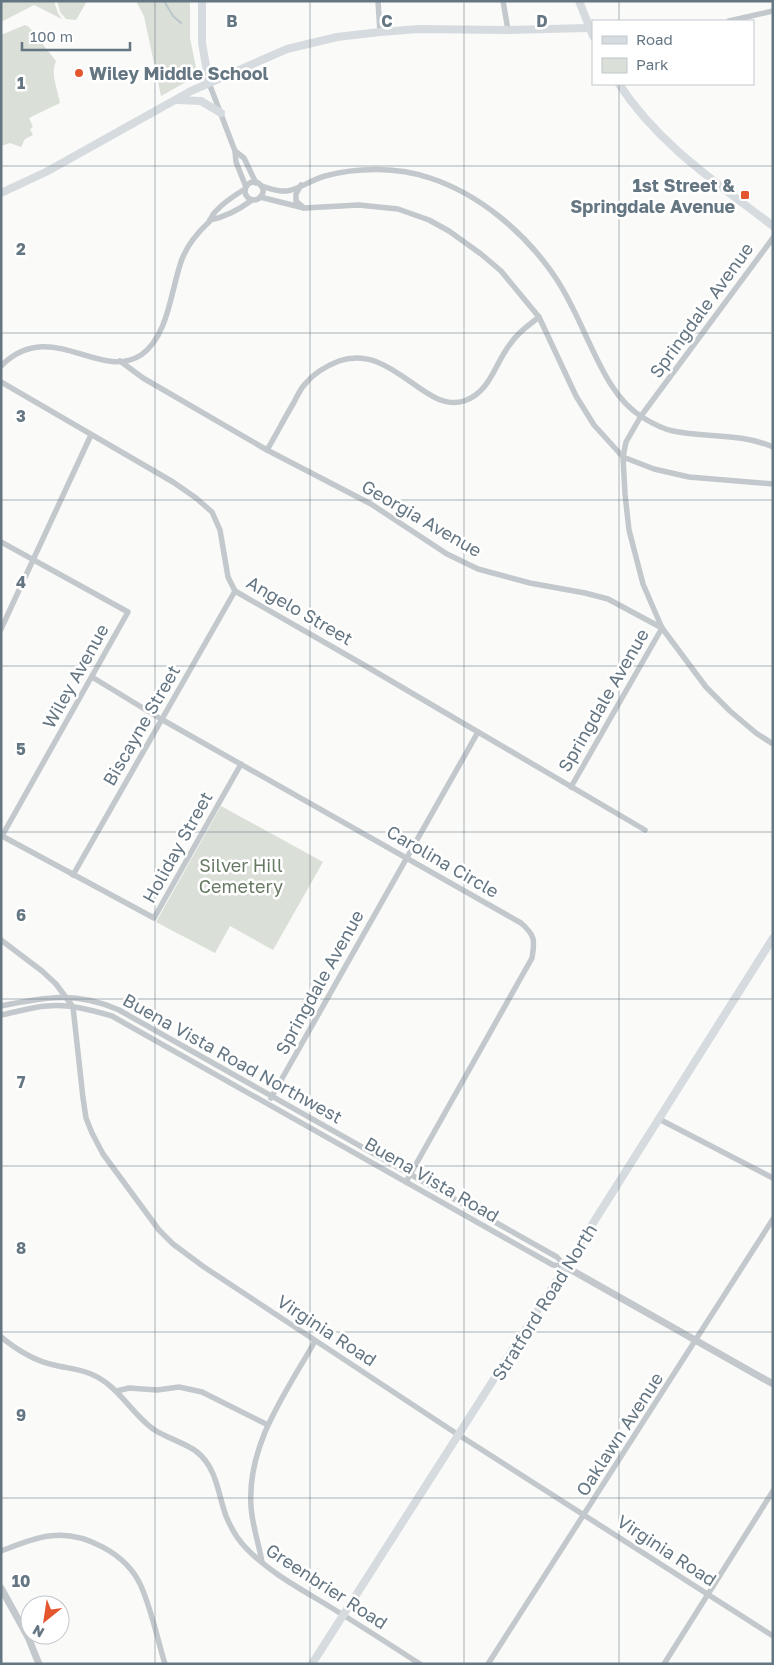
<svg xmlns="http://www.w3.org/2000/svg" width="774" height="1665" viewBox="0 0 774 1665" font-family="'Golos Text',sans-serif">
	<rect width="100%" height="100%" fill="#fafaf8"/>
	<!-- green -->
	<g fill="#dadfd7">
		<polygon points="1,1 54,1 58,13 62,19 34,5 1,22"/>
		<polygon points="57,1 87,1 76,20 66,19 60,12"/>
		<polygon points="136,1 190,1 190,38 197,72 195,77 161,96 144,16"/>
		<path d="M25,25L29,27L56,61C50,74 58,90 60,103L29,118L33,127L30,129L33,135L25,139L21,147L10,143L1,146V35Z"/>
		<polygon points="221,806 323,862 273,950 230,926 215,953 156,922"/>
	</g>
	<g fill="none" stroke-linecap="round" stroke-linejoin="round">
		<!-- stream -->
		<polyline stroke="#bbc7cb" stroke-width="2" points="164,1 173,16 181,23"/>
		<!-- minor -->
		<g stroke="#c3c8cc" stroke-width="5.5">
			<polyline points="378,1 380,32"/>
			<polyline points="503,1 508,30"/>
			<polyline points="729,21 773,11"/>
			<polyline points="209,83 235,151 236,162 246,187"/>
			<polyline points="235,151 244,158 256,183"/>
			<circle cx="254" cy="191" r="9"/>
			<polyline points="301,185 296,194 296,201 304,208"/>
			<path d="M261,186C269,188 278,192 287,191C300,189 313,179 325,176C358,167 398,167 430,178C479,194 524,232 553,274C566,292 576,314 585,334C599,363 613,399 642,417C650,422 663,429 673,431C706,438 741,433 773,447"/>
			<polyline points="260,197 304,208 359,205 398,209 429,220 449,231 481,254 501,271 539,317 576,396 594,425 623,457 654,469 689,477 773,484"/>
			<path d="M210,220C225,217 240,209 252,200"/>
			<polyline points="120,361 143,378 267,450 371,504 447,554 478,569 530,583 585,593 608,599 662,628 706,687 730,711 756,733 773,744"/>
			<path d="M1,366C50,316 99,382 141,355C169,336 171,288 182,259C188,244 197,233 209,222C211,219 212,215 215,212C222,204 235,195 245,189"/>
			<polyline points="1,382 173,482 196,498 212,512 220,530 228,577 235,591 364,665 645,830"/>
			<path d="M267,450C276,435 284,419 293,404C297,397 300,389 305,384C314,373 326,366 339,361C393,343 424,414 464,401C491,392 495,362 511,343C518,332 529,325 539,317"/>
			<polyline points="1,542 128,612 2,836 154,918 241,764"/>
			<polyline points="1,629 91,435"/>
			<path d="M92,677L161,719L521,923C535,935 535,940 532,958L406,1182"/>
			<polyline points="571,787 662,628 643,584 629,530 625,494 623,457 626,442 641,416 773,238"/>
			<polyline points="73,875 235,591"/>
			<polyline points="1,940 42,971 56,984 73,1007 83,1098 86,1118 92,1133 103,1154 159,1230 173,1244 204,1267 451,1430 773,1636"/>
			<path d="M1,1006C45,997 77,991 119,1010L557,1257L566,1267"/>
			<path d="M1,1015C16,1012 32,1007 47,1006C70,1004 91,1010 112,1016L553,1265L566,1267"/>
			<polyline points="271,1098 478,732"/>
			<polyline points="659,1119 773,1178"/>
			<path d="M1,1337C17,1350 34,1361 54,1365C66,1368 80,1369 91,1374C118,1385 130,1412 153,1429C166,1438 186,1443 197,1452C217,1468 218,1494 226,1516C231,1528 237,1539 246,1548C269,1572 299,1588 327,1605C358,1624 389,1644 420,1664"/>
			<polyline points="117,1391 129,1388 157,1390 179,1387 202,1392 268,1425"/>
			<path d="M1,1551C17,1545 33,1538 49,1536C84,1531 127,1554 141,1586C152,1611 157,1638 165,1664"/>
			<path d="M262,1562C259,1544 252,1525 251,1506C247,1444 286,1393 315,1341"/>
			<polyline points="488,1664 773,1219"/>
			<polyline points="664,1664 773,1491"/>
		</g>
		<!-- tertiary -->
		<g stroke="#c3c8cc" stroke-width="7">
			<polyline points="566,1267 773,1384"/>
			<polyline points="1,1588 28,1637 39,1664"/>
		</g>
		<!-- secondary -->
		<g stroke="#d6dbdf" stroke-width="8">
			<polyline points="202,1 202,43 209,83"/>
			<polyline points="579,1 593,36"/>
			<path d="M619,84C658,144 717,183 773,226"/>
			<polyline points="178,100 201,101 221,113"/>
			<polyline points="1,193 46,172 191,91 287,49 337,37 380,32 419,29 508,30 588,28"/>
			<polyline points="312,1664 561,1274 773,938"/>
		</g>
	</g>
	<!-- grid -->
	<path fill="none" stroke="#657683" stroke-width="1" stroke-opacity="0.55" d="M155,1V1664M310,1V1664M464,1V1664M619,1V21M619,84V1664M1,166H773M1,333H773M1,500H773M1,666H773M1,832H773M1,999H773M1,1166H773M1,1332H773M1,1498H773"/>
	<!-- markers -->
	<g fill="#e4572e" stroke="#fff" stroke-width="2">
		<circle cx="79" cy="73" r="5"/>
		<rect x="740" y="190" width="10" height="10" rx="2.5"/>
	</g>
	<g text-anchor="middle" dominant-baseline="central" stroke-width="5" stroke-linejoin="round" paint-order="stroke">
		<!-- poi labels -->
		<g font-size="18" font-weight="bold" fill="#657683" stroke="#fff" text-anchor="start">
			<text x="89" y="73">Wiley Middle School</text>
			<text x="735" y="185" text-anchor="end">1st Street &amp;<tspan x="735" dy="21">Springdale Avenue</tspan></text>
		</g>
		<!-- street labels -->
		<g font-size="18" fill="#657683" stroke="#fff">
			<text transform="translate(701 310) rotate(-54)">Springdale Avenue</text>
			<text transform="translate(422 518) rotate(30)">Georgia Avenue</text>
			<text transform="translate(300 610) rotate(30)">Angelo Street</text>
			<text transform="translate(75 676) rotate(-61)">Wiley Avenue</text>
			<text transform="translate(603 700) rotate(-60)">Springdale Avenue</text>
			<text transform="translate(141 725) rotate(-60)">Biscayne Street</text>
			<text transform="translate(177 847) rotate(-61)">Holiday Street</text>
			<text transform="translate(443 861) rotate(30)">Carolina Circle</text>
			<text transform="translate(319 982) rotate(-61)">Springdale Avenue</text>
			<text transform="translate(233 1058) rotate(29)">Buena Vista Road Northwest</text>
			<text transform="translate(432 1179) rotate(30)">Buena Vista Road</text>
			<text transform="translate(544 1302) rotate(-58)">Stratford Road North</text>
			<text transform="translate(327 1330) rotate(33)">Virginia Road</text>
			<text transform="translate(619 1434) rotate(-57)">Oaklawn Avenue</text>
			<text transform="translate(667 1550) rotate(33)">Virginia Road</text>
			<text transform="translate(327 1586) rotate(33)">Greenbrier Road</text>
		</g>
		<!-- park labels -->
		<g font-size="18" fill="#687a64" stroke="#fff">
			<text x="241" y="865">Silver Hill<tspan x="241" dy="21">Cemetery</tspan></text>
		</g>
	</g>
	<g font-size="16" text-anchor="middle" font-weight="bold" fill="#657683" stroke="#fff" stroke-width="5" stroke-linejoin="round" paint-order="stroke">
		<text x="232" y="27">B</text>
		<text x="387" y="27">C</text>
		<text x="542" y="27">D</text>
		<text x="21" y="89">1</text>
		<text x="21" y="255">2</text>
		<text x="21" y="422">3</text>
		<text x="21" y="588">4</text>
		<text x="21" y="755">5</text>
		<text x="21" y="921">6</text>
		<text x="21" y="1088">7</text>
		<text x="21" y="1254">8</text>
		<text x="21" y="1421">9</text>
		<text x="21" y="1587">10</text>
	</g>
	<!-- border -->
	<rect width="774" height="1665" fill="none" stroke="#657683" stroke-width="5"/>
	<!-- legend -->
	<rect x="592" y="20" width="162" height="65" fill="#ffffff" stroke="#c1c8cd"/>
	<rect x="602" y="36" width="25" height="8" fill="#d6dbdf" stroke="#c1c8cd"/>
	<text x="636" y="45" font-size="15" fill="#657683">Road</text>
	<rect x="602" y="58" width="25" height="15" fill="#dadfd7" stroke="#c1c8cd"/>
	<text x="636" y="70" font-size="15" fill="#657683">Park</text>
	<!-- north arrow -->
	<g transform="translate(45 1620) rotate(210)"><circle r="24" fill="#ffffff" stroke="#c1c8cd"/>
	<path d="M0-4L9 19L0 12L-9 19Z" fill="#e4572e"/>
	<text y="-8" font-size="14" font-weight="bold" text-anchor="middle" fill="#657683">N</text>
	</g>
	<!-- scale -->
	<path d="M22 42v8h108v-8" fill="none" stroke="#657683" stroke-width="2.5"/>
	<text x="30" y="42" font-size="15" fill="#657683" stroke="#ffffff" stroke-width="4" paint-order="stroke">100 m</text>
</svg>
